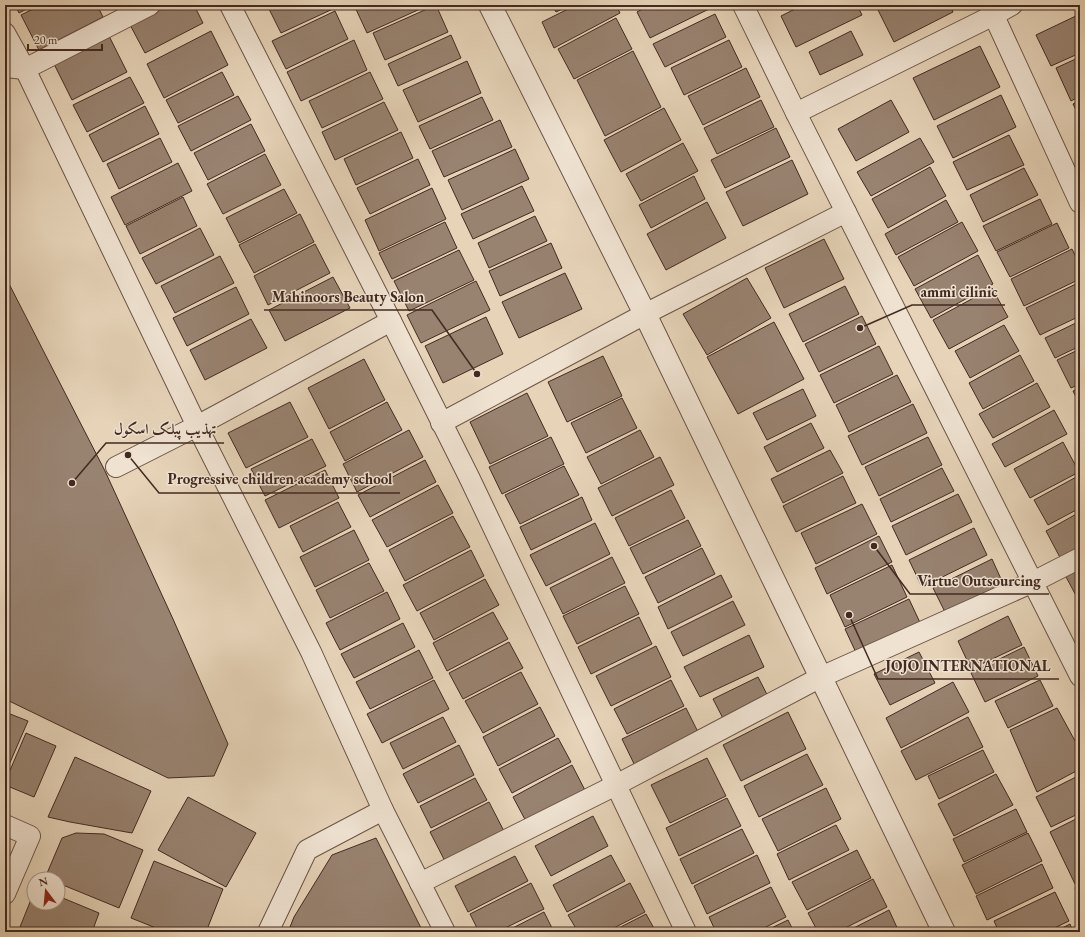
<svg xmlns="http://www.w3.org/2000/svg" width="1085" height="937" viewBox="0 0 1085 937" font-family="'EB Garamond',Amiri,serif">
	<rect width="100%" height="100%" fill="#e6d3b8"/>
	<filter id="stains"><feTurbulence type="fractalNoise" baseFrequency=".005" numOctaves="4"/><feColorMatrix values="0 0 0 0 .2 0 0 0 0 .09 0 0 0 0 .02 0 0 0 .5 -.17"/></filter>
	<radialGradient id="worn" r=".72"><stop offset=".6" stop-color="#630" stop-opacity="0"/><stop offset="1" stop-color="#630" stop-opacity=".3"/></radialGradient>
	<!-- building -->
	<g fill="#988270" stroke="#432a21">
		<polygon points="15,5 34,5 19,13"/>
		<polygon points="41,5 97,5 103,17 39,50 21,15"/>
		<polygon points="159,5 194,5 203,23 145,53 128,21"/>
		<polygon points="267,5 334,5 335,8 281,33"/>
		<polygon points="354,5 429,5 367,33"/>
		<polygon points="436,5 448,32 385,60 373,33"/>
		<polygon points="552,5 571,5 556,12"/>
		<polygon points="576,5 616,5 620,13 554,48 542,22"/>
		<polygon points="650,5 708,5 709,9 650,38 637,12"/>
		<polygon points="779,5 792,5 781,10"/>
		<polygon points="803,5 857,5 862,15 796,47 781,16"/>
		<polygon points="882,5 950,5 953,12 894,42 877,8"/>
		<polygon points="335,11 348,39 286,69 272,41"/>
		<polygon points="715,14 726,37 665,67 653,44"/>
		<polygon points="1080,14 1080,53 1051,66 1036,35"/>
		<polygon points="616,18 632,49 574,79 558,49"/>
		<polygon points="211,31 228,65 164,98 147,64"/>
		<polygon points="851,31 863,55 820,75 809,52"/>
		<polygon points="108,34 127,72 72,100 53,62"/>
		<polygon points="451,35 461,58 398,86 388,64"/>
		<polygon points="354,40 367,70 301,101 287,72"/>
		<polygon points="729,40 742,67 684,95 671,68"/>
		<polygon points="980,46 1000,87 934,120 913,78"/>
		<polygon points="633,51 661,107 605,136 577,80"/>
		<polygon points="1080,57 1080,96 1071,101 1056,68"/>
		<polygon points="467,61 481,93 418,122 403,90"/>
		<polygon points="746,68 760,97 703,125 688,96"/>
		<polygon points="222,72 234,95 178,123 166,100"/>
		<polygon points="370,72 383,99 322,128 309,101"/>
		<polygon points="130,77 144,103 87,132 73,105"/>
		<polygon points="1001,95 1016,127 953,158 937,126"/>
		<polygon points="238,96 251,120 191,151 178,126"/>
		<polygon points="482,97 493,120 430,149 419,126"/>
		<polygon points="761,100 774,127 717,154 704,128"/>
		<polygon points="891,100 909,132 856,161 838,129"/>
		<polygon points="1080,100 1080,118 1073,104"/>
		<polygon points="384,102 398,130 335,160 322,132"/>
		<polygon points="145,106 159,134 103,162 89,135"/>
		<polygon points="664,108 681,140 621,172 604,140"/>
		<polygon points="500,120 512,147 444,177 432,151"/>
		<polygon points="251,124 265,151 208,180 194,153"/>
		<polygon points="776,128 790,157 725,188 711,160"/>
		<polygon points="401,132 413,158 356,185 344,159"/>
		<polygon points="1009,135 1024,165 967,190 953,162"/>
		<polygon points="160,138 172,162 119,189 107,164"/>
		<polygon points="920,138 934,162 871,196 857,172"/>
		<polygon points="683,143 698,171 641,201 626,174"/>
		<polygon points="515,149 529,179 462,210 448,180"/>
		<polygon points="265,154 281,185 223,214 207,184"/>
		<polygon points="418,159 430,185 370,214 357,188"/>
		<polygon points="792,160 808,194 743,226 726,192"/>
		<polygon points="178,163 192,191 125,225 111,197"/>
		<polygon points="930,167 946,196 888,228 872,199"/>
		<polygon points="1024,168 1038,195 983,222 970,195"/>
		<polygon points="694,176 705,199 651,228 639,205"/>
		<polygon points="522,186 534,211 473,239 461,214"/>
		<polygon points="432,188 446,219 379,251 365,220"/>
		<polygon points="284,189 297,213 239,243 226,218"/>
		<polygon points="183,197 197,226 140,254 126,226"/>
		<polygon points="1040,199 1052,224 996,251 983,226"/>
		<polygon points="946,200 958,222 896,255 885,234"/>
		<polygon points="707,202 726,238 666,270 647,234"/>
		<polygon points="300,214 314,242 254,273 239,245"/>
		<polygon points="535,216 547,241 489,268 478,243"/>
		<polygon points="445,222 457,248 392,279 379,253"/>
		<polygon points="962,222 978,251 914,286 898,257"/>
		<polygon points="1057,223 1069,248 1010,277 997,252"/>
		<polygon points="200,228 214,255 156,284 142,258"/>
		<polygon points="824,239 844,279 784,308 765,268"/>
		<polygon points="551,243 562,268 500,296 489,271"/>
		<polygon points="315,244 330,273 268,305 254,276"/>
		<polygon points="1072,249 1080,265 1080,279 1024,306 1011,279"/>
		<polygon points="459,250 474,280 409,311 394,281"/>
		<polygon points="978,255 993,284 931,318 915,289"/>
		<polygon points="220,256 234,283 175,313 161,286"/>
		<polygon points="565,273 582,309 519,338 502,302"/>
		<polygon points="5,276 105,471 173,619 228,744 214,776 168,778 5,699"/>
		<polygon points="333,277 350,308 285,341 269,310"/>
		<polygon points="747,278 771,318 707,355 683,314"/>
		<polygon points="476,281 490,310 421,343 407,315"/>
		<polygon points="1080,282 1080,316 1040,335 1026,308"/>
		<polygon points="845,286 859,314 803,342 789,314"/>
		<polygon points="236,287 249,314 187,346 173,318"/>
		<polygon points="992,288 1008,317 949,349 933,320"/>
		<polygon points="862,316 876,344 819,372 805,344"/>
		<polygon points="486,317 503,354 443,383 425,346"/>
		<polygon points="251,319 267,348 205,380 190,350"/>
		<polygon points="1080,321 1080,346 1055,358 1045,338"/>
		<polygon points="774,322 804,379 738,414 707,357"/>
		<polygon points="1004,325 1019,351 970,378 955,351"/>
		<polygon points="879,346 893,374 834,403 820,375"/>
		<polygon points="1080,349 1080,384 1071,388 1057,360"/>
		<polygon points="1020,355 1034,381 983,409 969,383"/>
		<polygon points="603,356 622,396 567,422 548,382"/>
		<polygon points="364,359 385,400 329,429 308,388"/>
		<polygon points="897,375 911,402 849,432 836,405"/>
		<polygon points="1037,383 1050,407 993,438 979,414"/>
		<polygon points="1080,388 1080,405 1073,391"/>
		<polygon points="803,389 816,416 767,440 753,413"/>
		<polygon points="527,393 548,436 490,464 470,422"/>
		<polygon points="622,398 637,428 586,453 571,423"/>
		<polygon points="290,402 308,437 246,468 228,433"/>
		<polygon points="387,402 402,430 345,461 330,432"/>
		<polygon points="913,404 927,433 862,465 848,436"/>
		<polygon points="1054,410 1067,434 1005,467 992,444"/>
		<polygon points="811,423 824,448 777,472 764,447"/>
		<polygon points="409,430 423,457 357,492 343,464"/>
		<polygon points="640,430 654,457 601,484 587,457"/>
		<polygon points="551,437 564,464 502,494 489,467"/>
		<polygon points="928,437 942,465 879,496 865,467"/>
		<polygon points="312,439 326,466 265,496 251,469"/>
		<polygon points="1063,442 1079,472 1030,498 1014,469"/>
		<polygon points="830,450 843,473 783,503 771,479"/>
		<polygon points="660,457 674,485 612,516 598,488"/>
		<polygon points="425,460 436,482 370,517 358,495"/>
		<polygon points="564,466 579,495 520,524 505,495"/>
		<polygon points="942,468 954,491 891,522 880,499"/>
		<polygon points="325,470 339,498 279,528 265,500"/>
		<polygon points="1080,475 1080,508 1048,525 1034,500"/>
		<polygon points="843,476 856,503 796,532 783,506"/>
		<polygon points="438,485 453,513 387,547 372,520"/>
		<polygon points="671,490 685,518 629,546 615,518"/>
		<polygon points="958,494 972,522 906,555 892,526"/>
		<polygon points="582,497 592,520 531,550 520,527"/>
		<polygon points="338,502 351,527 303,552 290,526"/>
		<polygon points="862,504 877,534 816,564 801,533"/>
		<polygon points="1080,512 1080,556 1064,565 1046,531"/>
		<polygon points="453,516 470,547 405,581 389,550"/>
		<polygon points="688,520 701,546 643,574 630,548"/>
		<polygon points="595,523 610,554 546,586 530,555"/>
		<polygon points="974,528 987,555 922,587 909,560"/>
		<polygon points="354,530 369,560 315,587 300,557"/>
		<polygon points="879,536 892,562 827,594 815,568"/>
		<polygon points="702,548 715,574 658,603 645,577"/>
		<polygon points="471,550 484,576 417,611 403,585"/>
		<polygon points="612,557 625,583 563,614 550,588"/>
		<polygon points="992,559 1006,590 948,618 933,588"/>
		<polygon points="369,563 384,591 330,618 316,590"/>
		<polygon points="892,565 907,597 845,627 830,595"/>
		<polygon points="1080,567 1080,603 1065,575"/>
		<polygon points="721,575 732,597 668,629 658,607"/>
		<polygon points="485,579 499,605 434,640 420,613"/>
		<polygon points="625,586 639,614 577,644 563,616"/>
		<polygon points="387,592 400,619 340,650 326,623"/>
		<polygon points="909,599 923,629 859,659 845,629"/>
		<polygon points="733,601 745,625 683,656 671,632"/>
		<polygon points="493,612 508,639 447,671 433,643"/>
		<polygon points="1008,616 1022,645 971,669 958,641"/>
		<polygon points="639,617 652,644 591,674 578,647"/>
		<polygon points="403,623 415,647 354,678 341,654"/>
		<polygon points="749,635 764,667 700,697 684,667"/>
		<polygon points="509,642 523,668 463,699 449,673"/>
		<polygon points="656,646 671,677 611,706 596,676"/>
		<polygon points="1024,647 1038,676 985,702 971,673"/>
		<polygon points="419,650 433,678 370,709 356,682"/>
		<polygon points="919,652 935,683 890,705 874,674"/>
		<polygon points="521,672 538,704 483,733 465,701"/>
		<polygon points="758,677 774,708 729,730 713,699"/>
		<polygon points="434,680 449,709 382,743 367,714"/>
		<polygon points="671,680 684,706 627,734 614,709"/>
		<polygon points="1040,680 1053,706 1008,728 995,701"/>
		<polygon points="953,682 969,712 901,748 886,718"/>
		<polygon points="540,707 555,736 498,766 483,737"/>
		<polygon points="686,708 702,740 638,772 622,739"/>
		<polygon points="1057,708 1080,750 1080,769 1037,792 1010,730"/>
		<polygon points="5,712 28,721 5,774"/>
		<polygon points="788,712 806,749 741,781 723,745"/>
		<polygon points="443,717 456,742 403,769 390,743"/>
		<polygon points="968,717 983,747 916,780 901,751"/>
		<polygon points="26,733 56,746 34,797 5,785 5,782"/>
		<polygon points="558,738 571,762 512,793 499,769"/>
		<polygon points="459,745 474,775 418,803 403,774"/>
		<polygon points="983,750 994,772 939,799 928,776"/>
		<polygon points="807,754 823,785 759,817 744,786"/>
		<polygon points="75,757 151,791 132,833 70,822 48,817"/>
		<polygon points="707,758 726,796 670,823 651,785"/>
		<polygon points="572,765 588,796 529,827 513,797"/>
		<polygon points="996,774 1013,805 954,836 938,804"/>
		<polygon points="1080,775 1080,813 1051,827 1036,797"/>
		<polygon points="475,778 487,800 431,828 420,806"/>
		<polygon points="826,788 841,819 778,851 762,819"/>
		<polygon points="188,797 256,833 226,887 158,850"/>
		<polygon points="727,798 741,826 679,856 666,828"/>
		<polygon points="489,802 508,839 449,869 430,832"/>
		<polygon points="1016,809 1027,832 964,862 953,839"/>
		<polygon points="593,816 608,846 551,876 535,846"/>
		<polygon points="1080,817 1080,881 1075,884 1050,832"/>
		<polygon points="836,825 849,850 789,880 777,854"/>
		<polygon points="742,829 754,853 692,884 680,859"/>
		<polygon points="76,833 104,834 143,850 119,908 58,883 58,879 48,879 45,878 62,838"/>
		<polygon points="1028,833 1042,861 976,894 962,865"/>
		<polygon points="376,838 423,932 288,932 294,917 332,855"/>
		<polygon points="857,850 871,878 807,910 792,882"/>
		<polygon points="611,855 625,881 567,912 553,885"/>
		<polygon points="757,855 770,883 707,914 694,886"/>
		<polygon points="515,856 528,881 468,912 455,886"/>
		<polygon points="154,861 223,889 206,932 166,932 131,918"/>
		<polygon points="1042,864 1053,888 987,920 976,896"/>
		<polygon points="873,879 887,907 837,932 818,932 808,913"/>
		<polygon points="531,883 544,909 497,932 479,932 470,914"/>
		<polygon points="630,883 645,912 606,932 578,932 568,915"/>
		<polygon points="1080,886 1080,900 1075,888"/>
		<polygon points="771,887 786,917 756,932 716,932 709,917"/>
		<polygon points="34,892 34,903 58,903 58,896 99,913 92,932 18,932"/>
		<polygon points="1055,892 1069,921 1046,932 999,932 994,921"/>
		<polygon points="889,910 899,932 846,932"/>
		<polygon points="544,912 554,932 505,932"/>
		<polygon points="646,914 656,932 611,932"/>
		<polygon points="788,920 794,932 763,932"/>
		<polygon points="1070,924 1073,932 1054,932"/>
		<polygon points="136,927 148,932 134,932"/>
	</g>
	<g fill="none" stroke-linecap="round" stroke-linejoin="round">
		<!-- minor casing -->
		<g stroke="#6c5447" stroke-width="22">
			<g id="minor">
				<polyline points="230,5 391,321 469,477 686,932"/>
				<polyline points="743,5 796,113 1080,676"/>
				<polyline points="989,5 1080,203"/>
				<polyline points="5,33 25,69 197,426 311,652 383,810 445,932"/>
				<polyline points="5,67 25,69 150,5"/>
				<polyline points="796,113 994,15 1012,5"/>
				<polyline points="441,423 645,314 846,212"/>
				<polyline points="116,467 197,426 391,321"/>
				<polyline points="5,825 30,836 5,894"/>
				<polyline points="420,883 616,785 821,677 1033,582 1080,558"/>
				<polyline points="268,932 307,850 383,810"/>
			</g>
		</g>
		<!-- tertiary casing -->
		<g stroke="#6c5447" stroke-width="24">
			<polyline id="tertiary" points="490,5 645,314 944,932"/>
		</g>
		<!-- minor -->
		<use href="#minor" stroke="#efe2d1" stroke-width="20"/>
		<!-- tertiary -->
		<use href="#tertiary" stroke="#efe2d1" stroke-width="22"/>
	</g>
	<!-- callouts -->
	<path fill="none" stroke="#432a21" stroke-width="1.5" d="M860 328L912 305H1005M477 374L432 310H264M72 483L106 443H224M128 455L159 493H400M874 546L910 594H1049M849 615L878 679H1059"/>
	<g fill="#432a21" stroke="#efe2d1" stroke-width="1.5">
		<circle cx="860" cy="328" r="4"/>
		<circle cx="477" cy="374" r="4"/>
		<circle cx="72" cy="483" r="4"/>
		<circle cx="128" cy="455" r="4"/>
		<circle cx="874" cy="546" r="4"/>
		<circle cx="849" cy="615" r="4"/>
	</g>
	<g font-size="15" text-anchor="middle" font-weight="bold" fill="#432a21" stroke="#efe2d1" stroke-width="3" stroke-linejoin="round" paint-order="stroke">
		<text x="959" y="297">ammi cilinic</text>
		<text x="348" y="302">Mahinoors Beauty Salon</text>
		<text x="165" y="434">تہذیب پبلک اسکول</text>
		<text x="280" y="484">Progressive children academy school</text>
		<text x="979" y="586">Virtue Outsourcing</text>
		<text x="968" y="671">JOJO INTERNATIONAL</text>
	</g>
	<!-- margin -->
	<rect width="1085" height="937" fill="none" stroke="#e6d3b8" stroke-width="20"/>
	<rect x="6" y="6" width="1073" height="925" fill="none" stroke="#432a21" stroke-width="2"/>
	<rect x="10" y="10" width="1065" height="917" fill="none" stroke="#432a21"/>
	<!-- north arrow -->
	<g transform="translate(46 891) rotate(344)"><circle r="19" fill="#efe2d1" stroke="#aa988b"/>
	<path d="M0-3L7 15L0 10L-7 15Z" fill="#8f2418"/>
	<text y="-6" font-size="11" font-weight="bold" text-anchor="middle" fill="#432a21">N</text>
	</g>
	<!-- scale -->
	<path d="M28 44v6h74v-6" fill="none" stroke="#432a21" stroke-width="2"/>
	<text x="34" y="44" font-size="12" fill="#432a21" stroke="#efe2d1" stroke-width="3" paint-order="stroke">20 m</text>
	<rect width="100%" height="100%" filter="url(#stains)"/>
	<rect width="100%" height="100%" fill="url(#worn)"/>
</svg>
